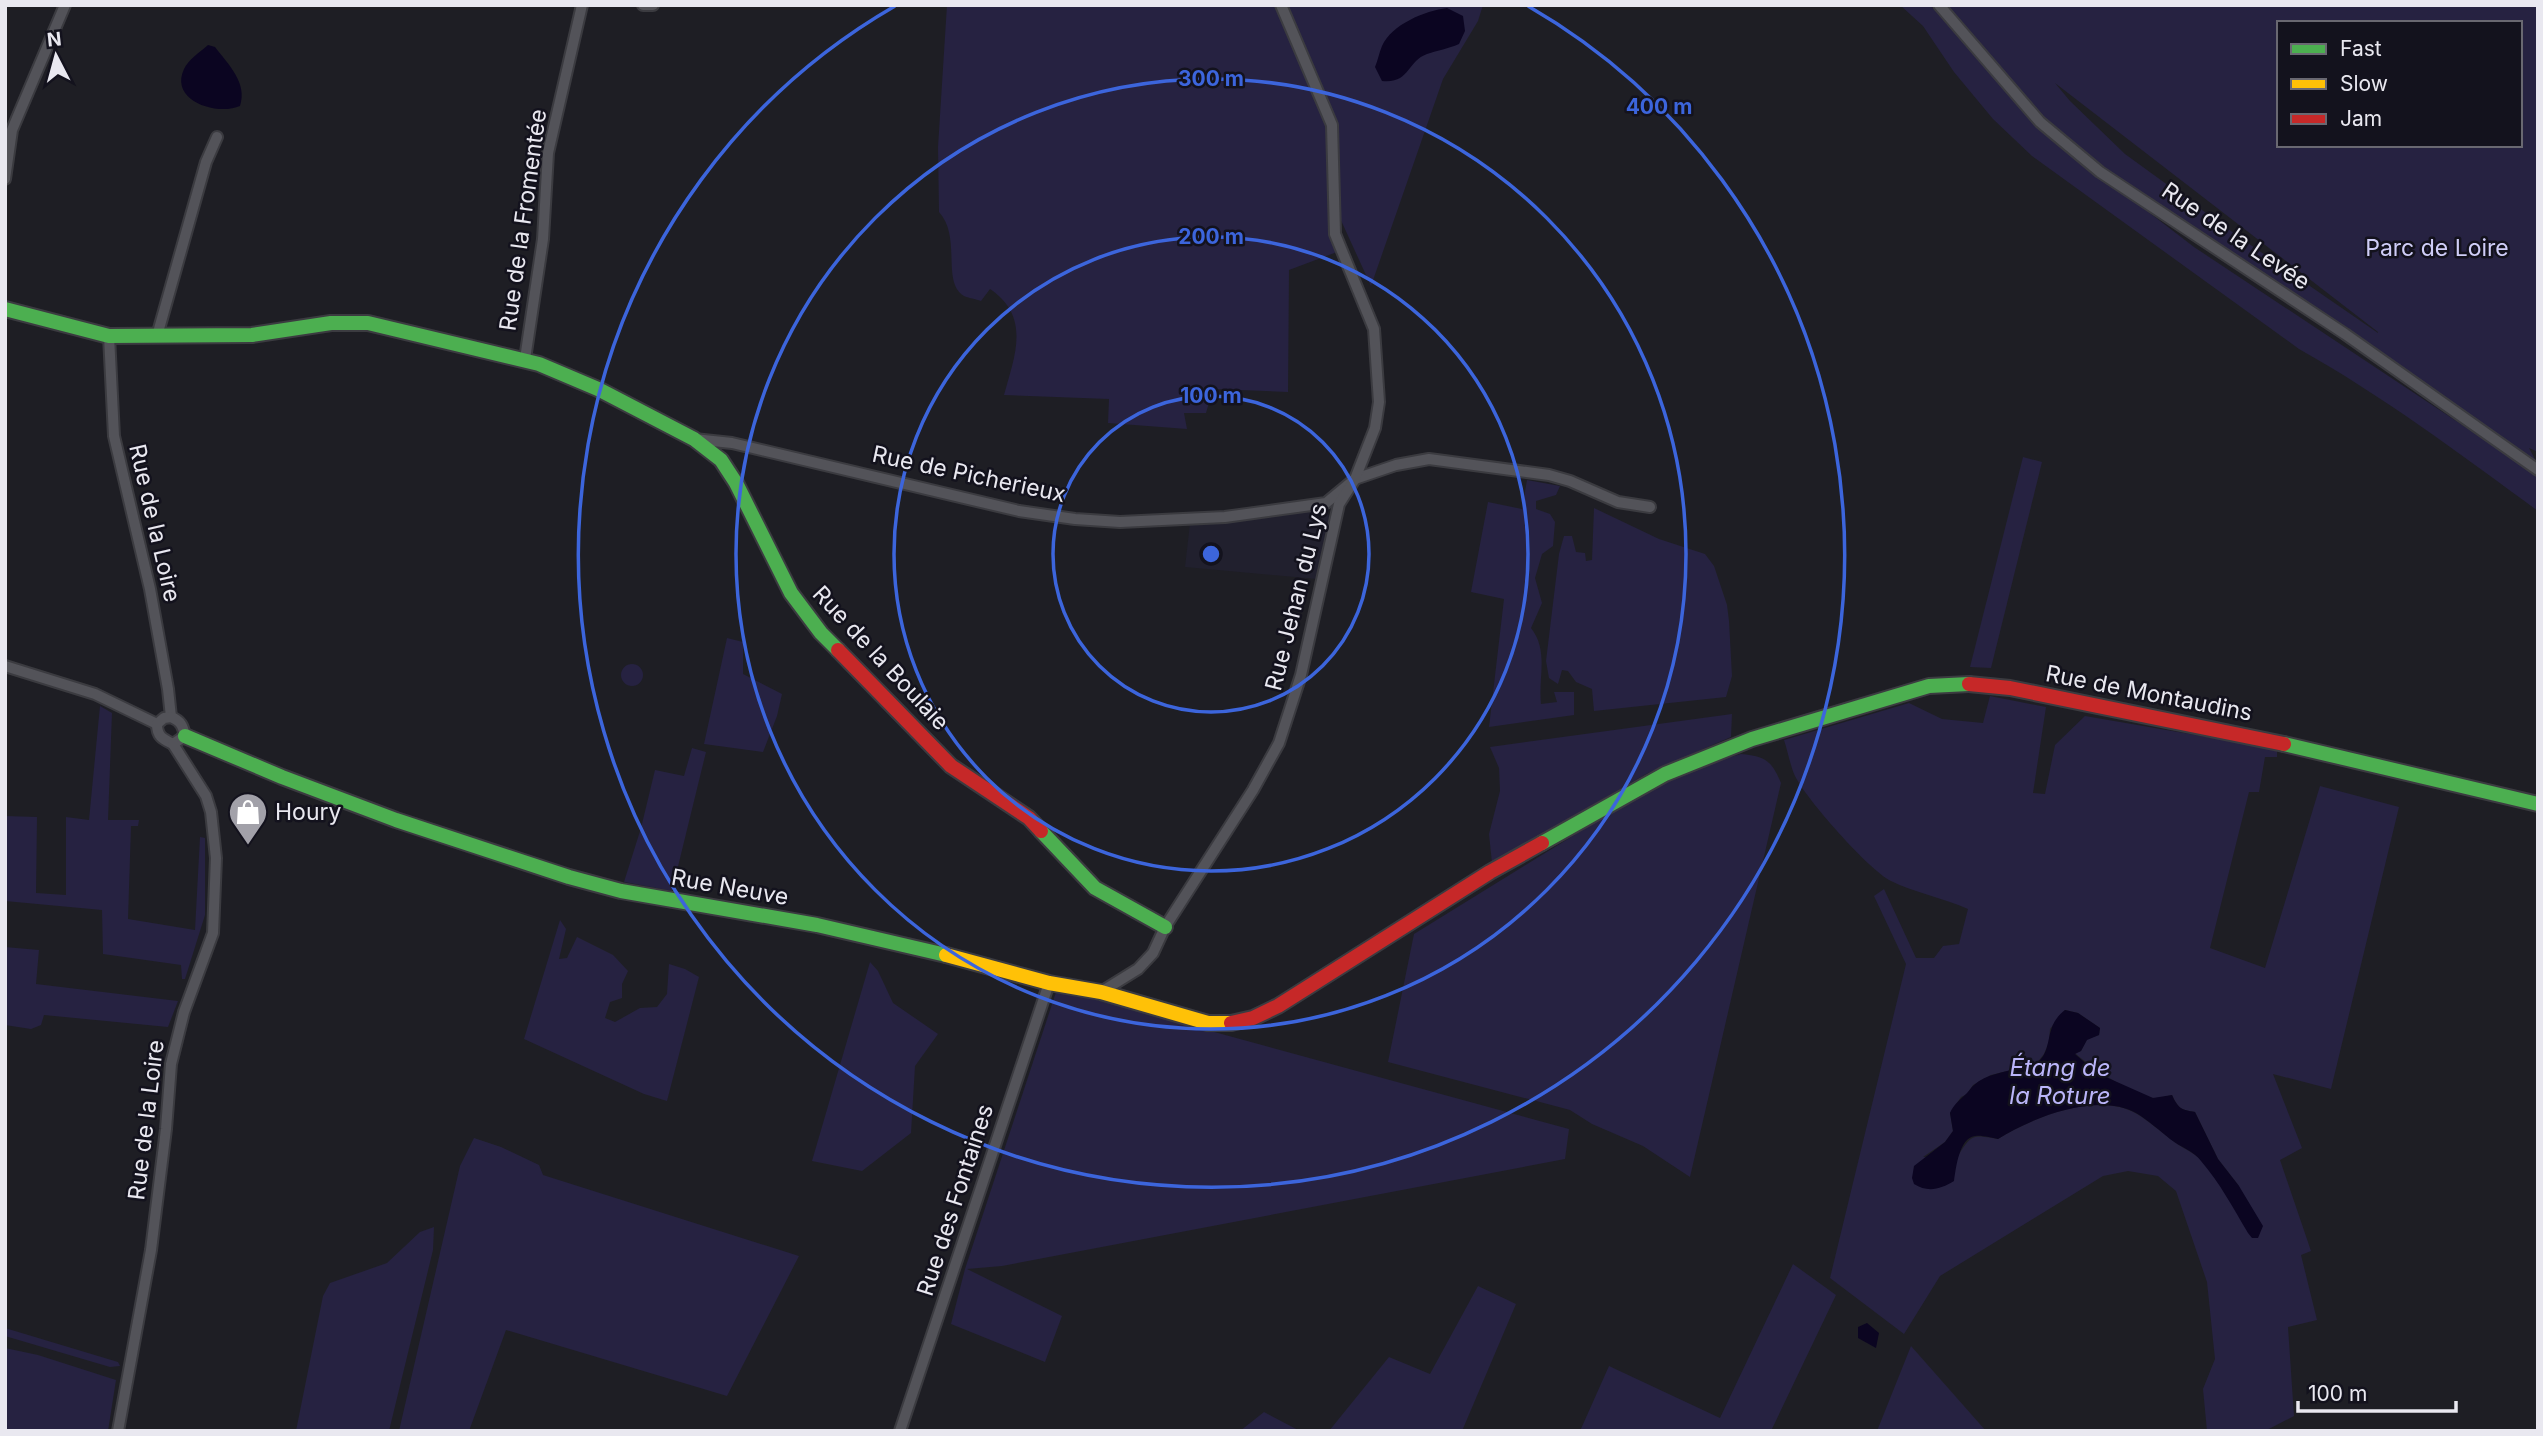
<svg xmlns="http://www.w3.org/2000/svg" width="2543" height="1436" viewBox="0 0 2543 1436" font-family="Inter,sans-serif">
	<rect width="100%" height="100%" fill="#1e1e24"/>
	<!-- built -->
	<polygon fill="#21202e" points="1320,509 1331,517 1317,579 1185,567 1190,523 1237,522"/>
	<!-- green -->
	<g fill="#262241" fill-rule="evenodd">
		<path d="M947,5H1278L1328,128L1329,237L1337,252L1289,270L1288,392L1213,389L1206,413H1184L1187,429L1108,423L1109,399L1004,395C1015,355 1031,317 990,289L981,301C976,299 968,298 964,296C941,282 962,237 939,212L938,147Z"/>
		<polygon points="1286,5 1483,5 1478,21 1443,79 1371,286 1339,216 1336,126"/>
		<path d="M1900,5H1930L2032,120L2056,141L2194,247L2530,470L2538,477V511C2460,454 2383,396 2299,349L2032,156L1993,119L1954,72L1923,26Z"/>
		<path d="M1943,5H2538V452L2529,448L2538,465L2102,168L2045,122ZM2279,23H2520V145H2279ZM2055,83L2378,332V333L2242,239L2125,154L2070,101Z"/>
		<polygon points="2023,457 2042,462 1991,668 1970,667"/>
		<path d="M1527,480L1560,486L1556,495L1536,501V509L1550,514L1555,522L1553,546L1542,554L1535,578L1542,603L1531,628C1549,651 1538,677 1541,704L1557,702L1554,692H1574V715L1489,727L1504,599L1471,592L1488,502L1522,509Z"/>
		<polygon points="1594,508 1659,539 1705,554 1714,566 1727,605 1729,621 1732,676 1726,697 1594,711 1592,689 1576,682 1568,671 1562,670 1558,684 1549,678 1546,661 1559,554 1564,536 1572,536 1576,552 1585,553 1586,561 1592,560"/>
		<polygon points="727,638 743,642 743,674 782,694 777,716 763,752 704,744"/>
		<circle cx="632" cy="675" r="11"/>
		<path d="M1990,696L2046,707L2033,793L2045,794L2055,745L2085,716L2277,749V757H2265L2259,792H2249L2210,948L2265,968L2320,786L2399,807L2331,1089L2273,1074L2302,1148L2280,1160L2311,1251L2301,1255L2317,1320L2288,1327L2294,1416L2265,1431H2207L2203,1389L2215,1359L2207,1282L2176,1191L2158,1176L2128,1171L2103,1176L1940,1276L1904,1334L1830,1278L1906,964L1874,896L1884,889L1916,958H1934L1943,946L1959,944L1968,909C1943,898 1913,892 1891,881C1869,870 1806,799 1795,776C1790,765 1788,752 1784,740L1909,703L1942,719L1983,723ZM2065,1010L2078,1013L2100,1028L2099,1035L2087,1039L2081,1051L2075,1053C2089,1066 2137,1098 2155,1098C2160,1098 2167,1096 2172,1095C2178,1108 2181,1110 2195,1112L2218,1159L2239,1186L2219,1183C2213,1175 2207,1165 2199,1158C2191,1151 2180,1147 2172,1140C2161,1132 2149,1121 2137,1114C2098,1091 2033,1117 1998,1139C1973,1135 1972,1133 1958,1156L1923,1157L1945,1142L1953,1131L1950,1113L1961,1097L1967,1094L1973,1085L1991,1075L2036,1064L2044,1054L2049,1042L2050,1029Z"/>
		<polygon points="100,706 112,713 108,820 139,820 138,826 131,826 128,919 195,930 200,837 205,838 205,915 185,979 182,979 181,965 103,954 102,910 5,901 5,816 37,817 36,893 66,895 66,817 89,820"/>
		<polygon points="1732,714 1731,737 1648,773 1492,863 1489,834 1500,791 1499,768 1490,747"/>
		<polygon points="692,748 706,752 672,891 624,882 641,828 655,770 684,776"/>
		<path d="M1741,754C1765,756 1772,761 1781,783L1690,1177L1643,1146L1592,1124L1570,1110L1388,1062L1414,934L1644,792L1720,760Z"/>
		<polygon points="560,920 566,929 559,959 567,958 577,937 613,955 628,971 622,984 622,998 610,1002 605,1018 615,1022 640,1008 657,1007 667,994 669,964 685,969 699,977 667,1101 644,1094 524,1039"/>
		<polygon points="5,947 39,950 36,984 178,1001 168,1027 44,1015 41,1025 31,1029 5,1025"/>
		<polygon points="870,962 878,971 893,1003 938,1034 915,1066 911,1133 862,1171 812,1161"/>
		<polygon points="1057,989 1569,1129 1565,1159 1002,1266 967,1269 1062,1316 1045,1362 951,1324 965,1269"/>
		<polygon points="474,1138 501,1147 539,1165 543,1175 799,1256 727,1396 506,1330 469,1431 399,1431 460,1166"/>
		<polygon points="434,1227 433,1250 389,1431 296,1431 323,1296 330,1283 387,1263 420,1232"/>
		<polygon points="1793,1264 1836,1295 1771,1431 1580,1431 1609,1366 1720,1418"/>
		<polygon points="1478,1286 1516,1304 1462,1431 1329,1431 1389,1357 1430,1374"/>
		<polygon points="5,1328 118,1362 120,1366 110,1367 5,1336"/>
		<polygon points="1911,1346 1986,1431 1877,1431"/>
		<polygon points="5,1348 38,1355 116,1380 108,1431 5,1431"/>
		<polygon points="1264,1412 1300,1431 1240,1431"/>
	</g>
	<!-- water -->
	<g fill="#0b0521">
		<path d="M1447,8L1463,16L1465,31L1459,44C1448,49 1438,50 1427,54C1407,61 1410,84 1382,81L1375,67C1378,60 1379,53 1382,46C1392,24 1425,11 1447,8Z"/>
		<path d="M208,45L215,47C228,64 248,83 240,106C217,116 169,101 184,69C188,60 200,52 208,45Z"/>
		<path d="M2065,1010L2078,1013L2100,1028L2099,1035L2087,1040L2081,1051L2075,1054L2090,1067L2108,1078L2153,1098L2172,1095C2178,1108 2181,1110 2195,1112L2218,1159L2239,1186L2263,1226L2258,1238H2252L2248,1233C2233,1208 2220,1183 2201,1161C2194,1151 2180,1147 2170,1139C2160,1131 2148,1120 2136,1113C2097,1092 2033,1117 1998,1139C1992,1138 1982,1135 1975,1136C1959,1138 1956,1168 1954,1181C1941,1189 1928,1193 1914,1184L1912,1178L1914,1166L1945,1142L1953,1131L1950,1113C1954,1104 1960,1100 1967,1093C1970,1090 1971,1087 1974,1085C1986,1074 2005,1072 2020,1068C2024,1067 2031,1066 2035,1064C2055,1052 2042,1027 2065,1010Z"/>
		<polygon points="1867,1323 1879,1333 1876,1348 1858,1338 1858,1327"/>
	</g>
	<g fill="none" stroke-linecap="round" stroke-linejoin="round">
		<!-- street casing -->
		<g stroke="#3b3b40" stroke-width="14">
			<g id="street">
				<polyline points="643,5 653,5"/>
				<polyline points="1939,5 2040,122 2100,172 2345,334 2538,470"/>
				<polyline points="5,179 12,130 65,5"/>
				<polyline points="109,336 114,436 150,589 168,689 171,717"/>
				<polyline points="157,336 206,162 217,137"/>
				<polyline points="525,359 543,239 548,153 582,5"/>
				<polyline points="694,439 732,443 1019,511 1075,519 1120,522 1225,517 1326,503 1355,479 1396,465 1429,459 1549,475 1570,481 1618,502 1650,507"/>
				<polyline points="5,666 95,694 157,724"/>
				<path d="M171,717C181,721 183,726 185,736L173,744C163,739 157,737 157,724L164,718Z"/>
				<polyline points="1101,992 1138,969 1153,953 1165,927 1253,790 1279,743 1301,675 1339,504 1355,479 1375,428 1379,402 1374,329 1335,234 1332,125 1281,5"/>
				<polyline points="118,1431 151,1250 166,1129 171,1064 184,1012 213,933 216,858 211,812 206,796 173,744"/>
				<polyline points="900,1431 1049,983"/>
			</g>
		</g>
		<!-- fast casing -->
		<g stroke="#3b3b40" stroke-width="18">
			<g id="fast">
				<polyline points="5,309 109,336 252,335 331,323 368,323 539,364 598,389 694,439 721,460 736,483 791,593 821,633 838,650"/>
				<polyline points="185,736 282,777 396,820 569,877 621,891 817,925 946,955"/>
				<polyline points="2284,744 2538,804"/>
				<polyline points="1041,831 1095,888 1165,927"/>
				<polyline points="1542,843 1665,774 1752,739 1929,686 1969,684"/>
			</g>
		</g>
		<!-- slow casing -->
		<g stroke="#3b3b40" stroke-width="18">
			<polyline id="slow" points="946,955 1049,983 1101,992 1208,1023 1231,1023"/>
		</g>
		<!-- jam casing -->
		<g stroke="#3b3b40" stroke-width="18">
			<g id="jam">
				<polyline points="838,650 951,766 1029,818 1041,831"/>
				<polyline points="1969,684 2010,688 2284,744"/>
				<polyline points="1231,1023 1253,1018 1278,1006 1490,872 1542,843"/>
			</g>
		</g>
		<!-- street -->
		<use href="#street" stroke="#535359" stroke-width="10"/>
		<!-- fast -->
		<use href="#fast" stroke="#4caf50" stroke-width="14"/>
		<!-- slow -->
		<use href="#slow" stroke="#ffc107" stroke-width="14"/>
		<!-- jam -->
		<use href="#jam" stroke="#c62828" stroke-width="14"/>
	</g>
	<!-- distance rings -->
	<g fill="none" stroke="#3c65dc" stroke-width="3.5">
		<circle cx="1211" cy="554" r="158"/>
		<circle cx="1211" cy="554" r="317"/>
		<circle cx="1211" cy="554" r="475"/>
		<path d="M1528 6A633 633 0 1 1 895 6"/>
	</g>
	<!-- icons -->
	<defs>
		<g id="shop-pin" transform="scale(2.0125)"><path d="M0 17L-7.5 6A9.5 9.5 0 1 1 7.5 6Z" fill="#a2a1a9" stroke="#13121d"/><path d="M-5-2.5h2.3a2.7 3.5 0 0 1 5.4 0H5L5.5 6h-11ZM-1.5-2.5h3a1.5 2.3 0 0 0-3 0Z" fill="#fff"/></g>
	</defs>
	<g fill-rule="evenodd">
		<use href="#shop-pin" x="248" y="812"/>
	</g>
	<g text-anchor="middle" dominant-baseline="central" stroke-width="5" stroke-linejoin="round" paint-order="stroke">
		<!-- street labels -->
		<g font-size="23" fill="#e9e8f0" stroke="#13121d">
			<text transform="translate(523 220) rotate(-82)">Rue de la Fromentée</text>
			<text transform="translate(2236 236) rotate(34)">Rue de la Levée</text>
			<text transform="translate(969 474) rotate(12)">Rue de Picherieux</text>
			<text transform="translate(155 523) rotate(77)">Rue de la Loire</text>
			<text transform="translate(1296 597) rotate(-76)">Rue Jehan du Lys</text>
			<text transform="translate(881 658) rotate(47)">Rue de la Boulaie</text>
			<text transform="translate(2149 693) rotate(11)">Rue de Montaudins</text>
			<text transform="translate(730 887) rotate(10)">Rue Neuve</text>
			<text transform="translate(146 1120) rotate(-83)">Rue de la Loire</text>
			<text transform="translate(955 1200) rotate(-72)">Rue des Fontaines</text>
		</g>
		<!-- park labels -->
		<g font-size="23" fill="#cfcdf7" stroke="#13121d">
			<text x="2437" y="248">Parc de Loire</text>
		</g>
		<!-- poi labels -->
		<g font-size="23" fill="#e9e8f0" stroke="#13121d" text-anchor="start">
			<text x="275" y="812">Houry</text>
		</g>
		<!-- water labels -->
		<g font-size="24" font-style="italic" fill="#bab5f9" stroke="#13121d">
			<text x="2060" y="1067">Étang de<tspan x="2060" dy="28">la Roture</tspan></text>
		</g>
	</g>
	<circle cx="1211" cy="554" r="10" fill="#3c65dc" stroke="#13121d" stroke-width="3.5"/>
	<g font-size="21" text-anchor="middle" font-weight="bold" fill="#3c65dc" stroke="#13121d" stroke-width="5" stroke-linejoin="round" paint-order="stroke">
		<text x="1211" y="86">300 m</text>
		<text x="1659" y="114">400 m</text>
		<text x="1211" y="244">200 m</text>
		<text x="1211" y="403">100 m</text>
	</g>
	<!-- border -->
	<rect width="2543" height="1436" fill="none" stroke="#e9e8f0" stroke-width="14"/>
	<!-- legend -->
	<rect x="2277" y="21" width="245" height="126" fill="#13121d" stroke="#696871" stroke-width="2"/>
	<rect x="2291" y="44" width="35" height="10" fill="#4caf50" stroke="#696871" stroke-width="2"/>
	<text x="2340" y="56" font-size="21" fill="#e9e8f0">Fast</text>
	<rect x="2291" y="79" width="35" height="10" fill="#ffc107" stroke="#696871" stroke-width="2"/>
	<text x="2340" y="91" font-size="21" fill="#e9e8f0">Slow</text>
	<rect x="2291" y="114" width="35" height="10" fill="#c62828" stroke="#696871" stroke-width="2"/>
	<text x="2340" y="126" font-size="21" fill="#e9e8f0">Jam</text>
	<!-- north arrow -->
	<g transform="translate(56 56) rotate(354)" stroke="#13121d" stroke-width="5" paint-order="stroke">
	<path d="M0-5L12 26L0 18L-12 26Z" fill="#e9e8f0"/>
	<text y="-10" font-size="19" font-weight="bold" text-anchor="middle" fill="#e9e8f0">N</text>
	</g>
	<!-- scale -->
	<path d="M2298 1401v10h158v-10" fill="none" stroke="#e9e8f0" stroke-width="3.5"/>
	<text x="2308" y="1401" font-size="21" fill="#e9e8f0" stroke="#13121d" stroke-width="5" paint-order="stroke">100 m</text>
</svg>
